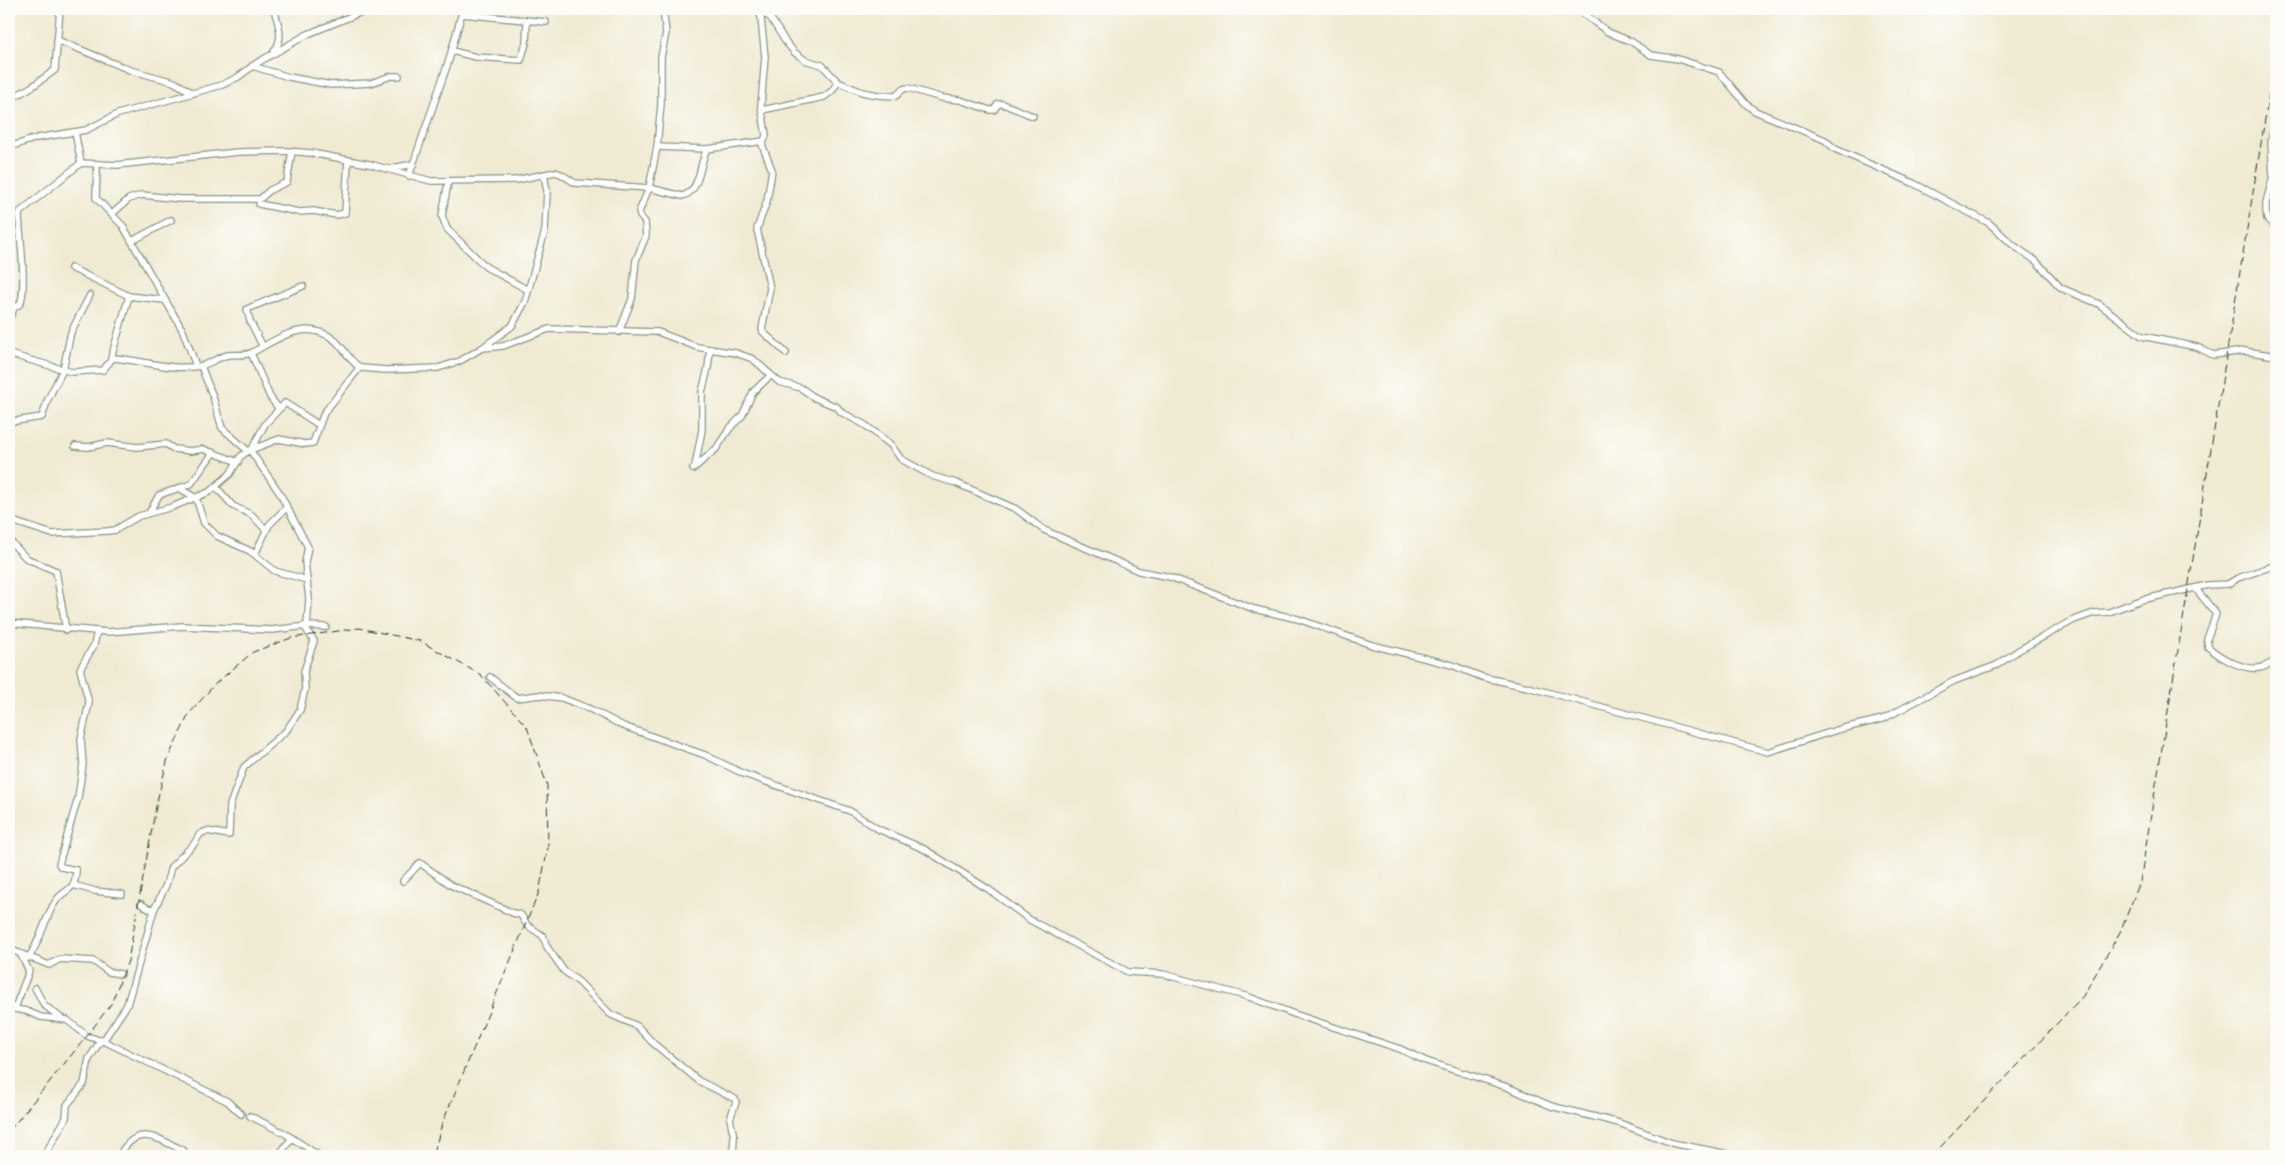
<svg xmlns="http://www.w3.org/2000/svg" width="2285" height="1165" viewBox="0 0 2285 1165" font-family="Vollkorn,serif">
	<rect width="100%" height="100%" fill="#fdfcf7"/>
	<filter id="ink" filterUnits="userSpaceOnUse"><feTurbulence type="fractalNoise" baseFrequency=".02" numOctaves="2"/><feDisplacementMap in="SourceGraphic" scale="10" xChannelSelector="R" yChannelSelector="G"/><feConvolveMatrix kernelMatrix="1 2 1 2 8 2 1 2 1" color-interpolation-filters="sRGB"/></filter>
	<filter id="wash" filterUnits="userSpaceOnUse"><feTurbulence type="fractalNoise" baseFrequency=".0096" numOctaves="4" result="noise"/><feDisplacementMap in="SourceGraphic" scale="20" xChannelSelector="R" yChannelSelector="G"/><feGaussianBlur stdDeviation="1.12" result="paint"/><feColorMatrix in="noise" values="0 0 0 0 0 0 0 0 0 0 0 0 0 0 0 0 0 1.4 0 .05"/><feComposite in="paint" operator="in"/></filter>
	<g filter="url(#wash)">
		<rect width="100%" height="100%" fill="#f0ead2"/>
	</g>
	<g filter="url(#ink)">
		<g fill="none" stroke-linecap="round" stroke-linejoin="round">
			<!-- minor casing -->
			<g stroke="#889483" stroke-width="8">
				<g id="minor">
					<polyline points="1577,9 1608,32 1632,42 1651,55 1678,59 1719,72 1746,104 1755,111 1825,140 1835,149 1913,183 1989,223 2013,245 2036,261 2061,288 2099,304 2142,336 2197,347 2213,355 2245,351 2276,356"/>
					<polyline points="760,12 770,17 785,41 794,52 805,60 822,65 838,82 862,92 878,95 896,96 903,89 908,88 942,98 960,100 990,110 994,110 998,104 1003,104 1033,116"/>
					<polyline points="462,14 546,22"/>
					<polyline points="57,40 130,70 174,82 193,93"/>
					<path d="M274,51C285,37 278,25 274,9"/>
					<polyline points="452,51 476,57 521,60 526,43 527,21"/>
					<polyline points="252,66 289,77 331,85 371,83 391,76 399,76"/>
					<polyline points="9,100 33,86 55,70 60,9"/>
					<polyline points="762,110 824,97 832,91 838,82"/>
					<polyline points="2276,120 2271,142 2273,176 2266,203 2266,211 2267,219 2276,228"/>
					<polyline points="75,132 81,163"/>
					<polyline points="761,142 772,170 767,201 757,229 770,288 762,329 763,332 786,353"/>
					<polyline points="9,147 37,138 86,130 118,114 222,85 238,77 257,63 308,34 369,9"/>
					<polyline points="657,147 707,149 764,141 766,135 761,105 765,57 760,9"/>
					<polyline points="97,164 96,198 123,226 183,331 196,366"/>
					<polyline points="388,169 413,164"/>
					<polyline points="409,176 449,60 463,9"/>
					<polyline points="448,183 442,216 447,229 486,267 528,290"/>
					<polyline points="259,204 299,212 313,211 337,215 345,213 348,161"/>
					<polyline points="112,214 129,199 142,195 180,199 260,199 270,190 287,182 292,151"/>
					<polyline points="132,241 171,220"/>
					<polyline points="71,268 129,296 164,300"/>
					<path d="M9,320L14,308L20,304C27,290 20,236 19,217L20,212L81,163L117,165L238,152L286,151L311,153L369,164L431,181L516,180L555,172L561,174L575,183L649,188L682,196C701,192 699,163 707,149"/>
					<polyline points="619,332 632,299 636,260 646,236 645,222 640,216 639,212 649,188 657,147 661,104 661,57 666,33 663,9"/>
					<polyline points="262,345 250,321 247,309 303,286"/>
					<polyline points="482,348 512,326 525,302 545,231 547,191 544,175"/>
					<polyline points="251,353 270,397 279,409"/>
					<path d="M9,354L72,372L103,370L113,358C142,360 170,371 200,366C210,364 218,357 228,355C235,354 244,356 251,353C269,344 293,326 315,331C344,337 343,358 361,368L386,370L438,368L460,361L482,348L503,346L549,329L658,332L697,347L736,353L753,359L779,382L801,388L815,398L837,407L841,412L865,425L891,445L901,459L912,465L932,476L956,483L1016,509L1044,530L1139,571L1170,577L1254,609L1298,619L1372,645L1452,665L1482,677L1528,687L1768,752L1840,729L1883,719L1954,681L1997,665L2019,650L2074,620L2094,613L2109,612L2141,600L2208,585L2228,584L2238,578L2276,565"/>
					<polyline points="111,358 129,296"/>
					<polyline points="201,366 213,397 222,428 248,451"/>
					<polyline points="9,422 42,417 48,399 63,370 71,332 90,295"/>
					<polyline points="75,446 88,447 107,443 137,447 166,444 174,449 191,451 203,449 238,462"/>
					<polyline points="252,449 265,424 285,403 319,425"/>
					<polyline points="250,450 279,492 308,547 305,562 309,599 307,626"/>
					<polyline points="695,466 702,430 702,392 708,368 710,349"/>
					<polyline points="693,469 716,449 730,428 742,416 753,392 771,375"/>
					<polyline points="216,487 233,506 252,515 266,530"/>
					<polyline points="179,488 196,498 204,523 217,536 250,551 275,571 307,580"/>
					<polyline points="149,513 159,495 191,484 213,453"/>
					<polyline points="9,520 52,534 108,531 115,530 139,516 172,507 209,492 230,474 240,457 248,451 279,439 305,444 313,443 324,413 360,367"/>
					<polyline points="9,540 26,558 56,571 66,630"/>
					<polyline points="255,554 269,525 286,508"/>
					<path d="M2196,589L2216,614L2207,639L2208,647C2220,657 2241,670 2258,668C2265,668 2270,663 2276,661"/>
					<polyline points="9,623 107,632 182,626 272,630 307,626 326,627"/>
					<polyline points="490,677 517,698 539,695 562,698 592,710 623,726 705,755 744,774 850,811 878,829 924,849 988,889 1030,920 1128,972 1163,974 1249,997 1294,1014 1400,1049 1426,1061 1507,1087 1551,1106 1619,1123 1672,1143 1738,1156"/>
					<polyline points="403,881 420,863 451,885 513,913 521,915 527,925 543,936 547,947 564,971 579,982 610,1014 637,1026 653,1043 699,1081 735,1099 736,1102 730,1119 734,1137 733,1156"/>
					<polyline points="73,885 95,891 122,894"/>
					<polyline points="141,904 149,909 155,908 166,885 171,867 194,844 200,834 207,831 229,835 230,805 244,767 286,731 300,710 305,689 304,671 314,641 304,626"/>
					<polyline points="9,949 49,965 60,959 93,961 109,972 121,974"/>
					<path d="M28,958C41,942 44,918 56,901C64,888 76,893 76,870L61,867L59,864L78,798L83,764L81,739L89,703L80,669L94,645L97,631"/>
					<polyline points="35,988 44,1005 61,1018"/>
					<polyline points="9,1008 26,1011 41,1017 67,1020 87,1036 108,1043 227,1101 241,1114"/>
					<polyline points="15,1008 29,971 21,955"/>
					<polyline points="103,1041 127,1005 154,910"/>
					<polyline points="250,1116 284,1133 320,1156"/>
					<polyline points="44,1156 66,1118 67,1105 84,1084 89,1059 101,1040"/>
					<path d="M119,1156C137,1123 156,1138 183,1150"/>
					<polyline points="278,1156 292,1138"/>
				</g>
			</g>
			<!-- minor -->
			<use href="#minor" stroke="#fff" stroke-width="5.5"/>
			<!-- rail -->
			<g stroke="#1f3d34" stroke-width="1" stroke-dasharray="8 4" stroke-linecap="butt">
				<polyline points="9,1131 87,1036 111,1004 128,961 157,801 168,758 189,714 215,684 253,652 291,638 359,628 420,641 481,675 527,727 547,785 548,848 539,892 442,1124 433,1156"/>
				<polyline points="1932,1156 2083,996 2120,932 2140,882 2276,52"/>
			</g>
		</g>
	</g>
	<!-- margin -->
	<rect width="2285" height="1165" fill="none" stroke="#fdfcf7" stroke-width="30"/>
</svg>
